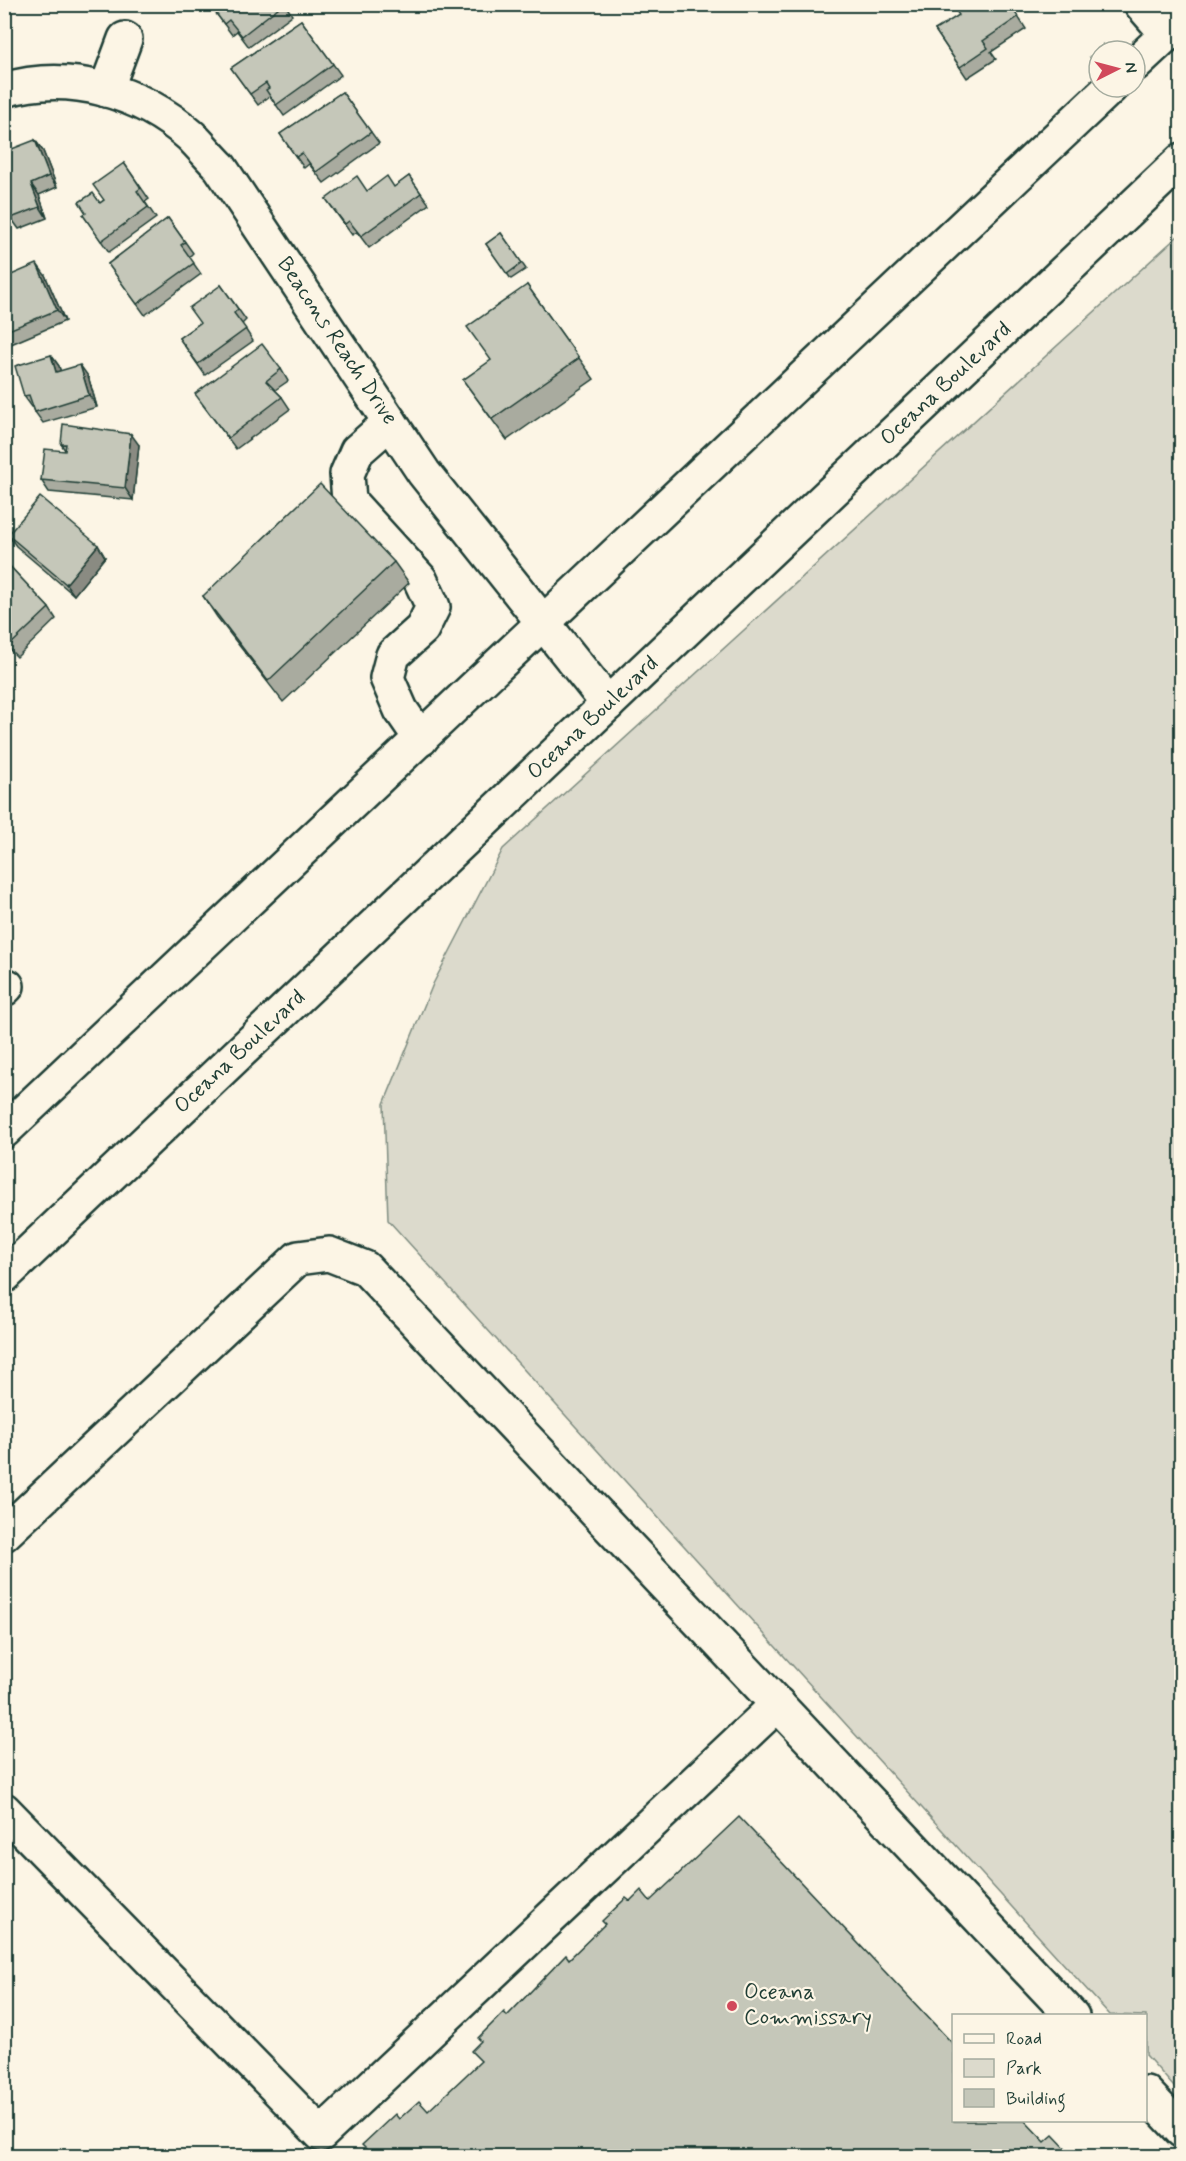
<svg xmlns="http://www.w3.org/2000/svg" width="1186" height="2161" viewBox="0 0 1186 2161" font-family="Mynerve,sans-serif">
	<rect width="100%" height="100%" fill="#fcf5e5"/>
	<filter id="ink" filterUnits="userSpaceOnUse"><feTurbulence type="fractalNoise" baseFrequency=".0167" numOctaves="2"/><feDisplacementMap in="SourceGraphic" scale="12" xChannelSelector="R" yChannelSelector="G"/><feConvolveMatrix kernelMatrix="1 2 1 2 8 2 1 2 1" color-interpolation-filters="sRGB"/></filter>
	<g filter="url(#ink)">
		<!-- green -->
		<polygon fill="#dcdacc" stroke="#7e8c80" stroke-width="1.5" points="1179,235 1182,236 1181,2095 1146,2055 1146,2016 1110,2015 388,1220 384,1104 433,984 503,849"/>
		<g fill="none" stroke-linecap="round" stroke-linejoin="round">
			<!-- minor casing -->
			<g stroke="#1f3d34" stroke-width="38">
				<g id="minor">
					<polyline points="1141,4 1167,34"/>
					<path d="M4,90C70,70 141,92 191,136C201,146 210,157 220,167L424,473L608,704"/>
					<polyline points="106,90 125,39"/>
					<polyline points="390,422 357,451 347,474 349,501 420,579 433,607 422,629 393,655 387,678 401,710 421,739"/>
					<polyline points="4,989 7,986"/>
					<polyline points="4,1534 298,1258 329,1254 365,1268 1072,2016"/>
					<polyline points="4,1810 321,2134 778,1704"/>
					<polyline points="1146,2093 1182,2131"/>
				</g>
			</g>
			<!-- major casing -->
			<g stroke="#1f3d34" stroke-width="38">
				<g id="major">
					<polyline points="1135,64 1182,20"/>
					<polyline points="4,1131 1111,87"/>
					<polyline points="4,1276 1182,160"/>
				</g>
			</g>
			<!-- path -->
			<polyline stroke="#1f3d34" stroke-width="4" stroke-dasharray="1.5 4.5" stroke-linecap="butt" points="1090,58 1106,43"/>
			<!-- minor -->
			<use href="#minor" stroke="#fcf5e5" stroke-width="33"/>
			<!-- major -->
			<use href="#major" stroke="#fcf5e5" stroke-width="33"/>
		</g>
		<!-- wall -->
		<g fill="#a9ab9f" stroke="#1f3d34" stroke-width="1.5">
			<polygon points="209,4 285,4 292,15 249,47 237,31 232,35"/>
			<polygon points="1010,4 1026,29 991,52 996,59 967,78 935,30"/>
			<polygon points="301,20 341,75 284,116 270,96 258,105 231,68"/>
			<polygon points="342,92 379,143 324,183 309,164 304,168 280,134"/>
			<polygon points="35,140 43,151 57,187 39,195 47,218 19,229 11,218"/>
			<polygon points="124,163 149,199 145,202 156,218 109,252 83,215 104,200"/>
			<polygon points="409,176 429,204 369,248 357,232 352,235 326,199 367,191 394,187"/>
			<polygon points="168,218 193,253 189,257 201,274 145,315 108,264"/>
			<polygon points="501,233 526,269 511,279 486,244"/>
			<polygon points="4,273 10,276 45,275 65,321 4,347"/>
			<polygon points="221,285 246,320 242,324 253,341 205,375 179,338 200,323"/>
			<polygon points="527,285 594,379 507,440 463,380 491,361"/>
			<polygon points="51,355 59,366 60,371 88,376 97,407 43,423 35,412 33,407 32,407 24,396"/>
			<polygon points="281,369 288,381 275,390 282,397 290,409 236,449 203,405"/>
			<polygon points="61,444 139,445 133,500 49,492 41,480 65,451 65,450"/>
			<polygon points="8,535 105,557 74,595 16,546"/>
			<polygon points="4,560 49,608 56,619 17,657 4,644"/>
			<polygon points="394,562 409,583 283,702 217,617 203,596"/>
		</g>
		<!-- shaded-wall -->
		<g fill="#8a8b82" stroke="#1f3d34" stroke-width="1.5">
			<polygon points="35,140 43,151 57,187 49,176"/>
			<polygon points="31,184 39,195 47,218 40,207"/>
			<polygon points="37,264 45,275 65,321 57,310"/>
			<polygon points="51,355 59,366 64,383 56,372"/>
			<polygon points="80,365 88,376 97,407 89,395"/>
			<polygon points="131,434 139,445 133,500 125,488"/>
			<polygon points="98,545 105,557 74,595 66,584"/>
		</g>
		<!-- building -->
		<g fill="#c5c7b9" stroke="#1f3d34" stroke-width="1.5">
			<polygon points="209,4 283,4 242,36 229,20 224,24"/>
			<polygon points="956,4 1010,4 1018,17 983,41 988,48 960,67 935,30 959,15 953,7"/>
			<polygon points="301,20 333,64 276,105 266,90 269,88 266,83 250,94 231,68"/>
			<polygon points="342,92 371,132 316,172 302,153 296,157 280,134"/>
			<polygon points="35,140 49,176 31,184 40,207 11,218 4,201 4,152"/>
			<polygon points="124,163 141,188 137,191 148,207 101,241 83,215 86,213 79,202 93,193 100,203 104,200 93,185"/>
			<polygon points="357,176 367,191 387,176 394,187 409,176 421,193 361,236 349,221 345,224 326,199"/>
			<polygon points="168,218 185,242 181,245 194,263 137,304 108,264"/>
			<polygon points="501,233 522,263 507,274 486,244"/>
			<polygon points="37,264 57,310 4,332 4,273 7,271 9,276"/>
			<polygon points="221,285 238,309 234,313 246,329 198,364 179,338 200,323 189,308"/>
			<polygon points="527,285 579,358 492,419 463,380 491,360 467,327"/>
			<polygon points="262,344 281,369 266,381 282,397 228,438 195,394"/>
			<polygon points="51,355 56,372 80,365 89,395 35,412 29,395 24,396 15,366"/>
			<polygon points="63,424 131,434 125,488 41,480 45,449 65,451 66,444 61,444"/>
			<polygon points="320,484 394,562 268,681 203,596"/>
			<polygon points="40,497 98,545 66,584 8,535"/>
			<polygon points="4,560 49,608 9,646 4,641"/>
			<polygon points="739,1817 954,2045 954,2121 1025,2121 1045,2142 1053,2135 1074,2157 358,2157 366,2149 362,2145 395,2114 399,2119 419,2101 428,2111 481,2061 471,2051 481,2041 478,2038 504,2012 507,2016 566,1955 569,1959 605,1924 602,1921 626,1898 630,1901 641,1890 650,1901"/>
		</g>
	</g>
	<!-- markers -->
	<circle fill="#d1495b" stroke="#fcf5e5" stroke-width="2" cx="732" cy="2006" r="6"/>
	<g text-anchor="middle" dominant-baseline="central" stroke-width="4.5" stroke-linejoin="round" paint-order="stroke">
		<!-- street labels -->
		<g font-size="22" fill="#1f3d34" stroke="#fcf5e5">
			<text transform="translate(337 341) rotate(56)">Beacons Reach Drive</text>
			<text transform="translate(946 384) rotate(-43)">Oceana Boulevard</text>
			<text transform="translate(593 718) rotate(-43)">Oceana Boulevard</text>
			<text transform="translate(240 1052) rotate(-43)">Oceana Boulevard</text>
		</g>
		<!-- poi labels -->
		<g font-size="22" fill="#1f3d34" stroke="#fcf5e5" text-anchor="start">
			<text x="744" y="1993">Oceana<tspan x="744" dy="25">Commissary</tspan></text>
		</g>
	</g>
	<!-- margin -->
	<rect width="1186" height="2161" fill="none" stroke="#fcf5e5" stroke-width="24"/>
	<rect x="12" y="12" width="1162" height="2137" fill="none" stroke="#1f3d34" stroke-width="2" filter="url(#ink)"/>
	<!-- legend -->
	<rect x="952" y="2014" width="195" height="108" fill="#fcf5e5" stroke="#a4ab9e" stroke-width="1.5"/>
	<rect x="964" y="2034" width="30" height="9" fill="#fcf5e5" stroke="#a4ab9e" stroke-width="1.5"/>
	<text x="1006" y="2044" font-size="18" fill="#1f3d34">Road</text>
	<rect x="964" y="2059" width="30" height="18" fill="#dcdacc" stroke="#a4ab9e" stroke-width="1.5"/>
	<text x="1006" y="2074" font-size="18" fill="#1f3d34">Park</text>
	<rect x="964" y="2089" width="30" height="18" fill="#c5c7b9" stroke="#a4ab9e" stroke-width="1.5"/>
	<text x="1006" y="2104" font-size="18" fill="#1f3d34">Building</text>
	<!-- north arrow -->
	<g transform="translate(1117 69) rotate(84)"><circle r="28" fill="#fcf5e5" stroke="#a4ab9e" stroke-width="1.5"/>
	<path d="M0-4.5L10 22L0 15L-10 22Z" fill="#d1495b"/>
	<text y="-9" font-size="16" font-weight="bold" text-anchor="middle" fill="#1f3d34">N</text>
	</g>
</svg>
